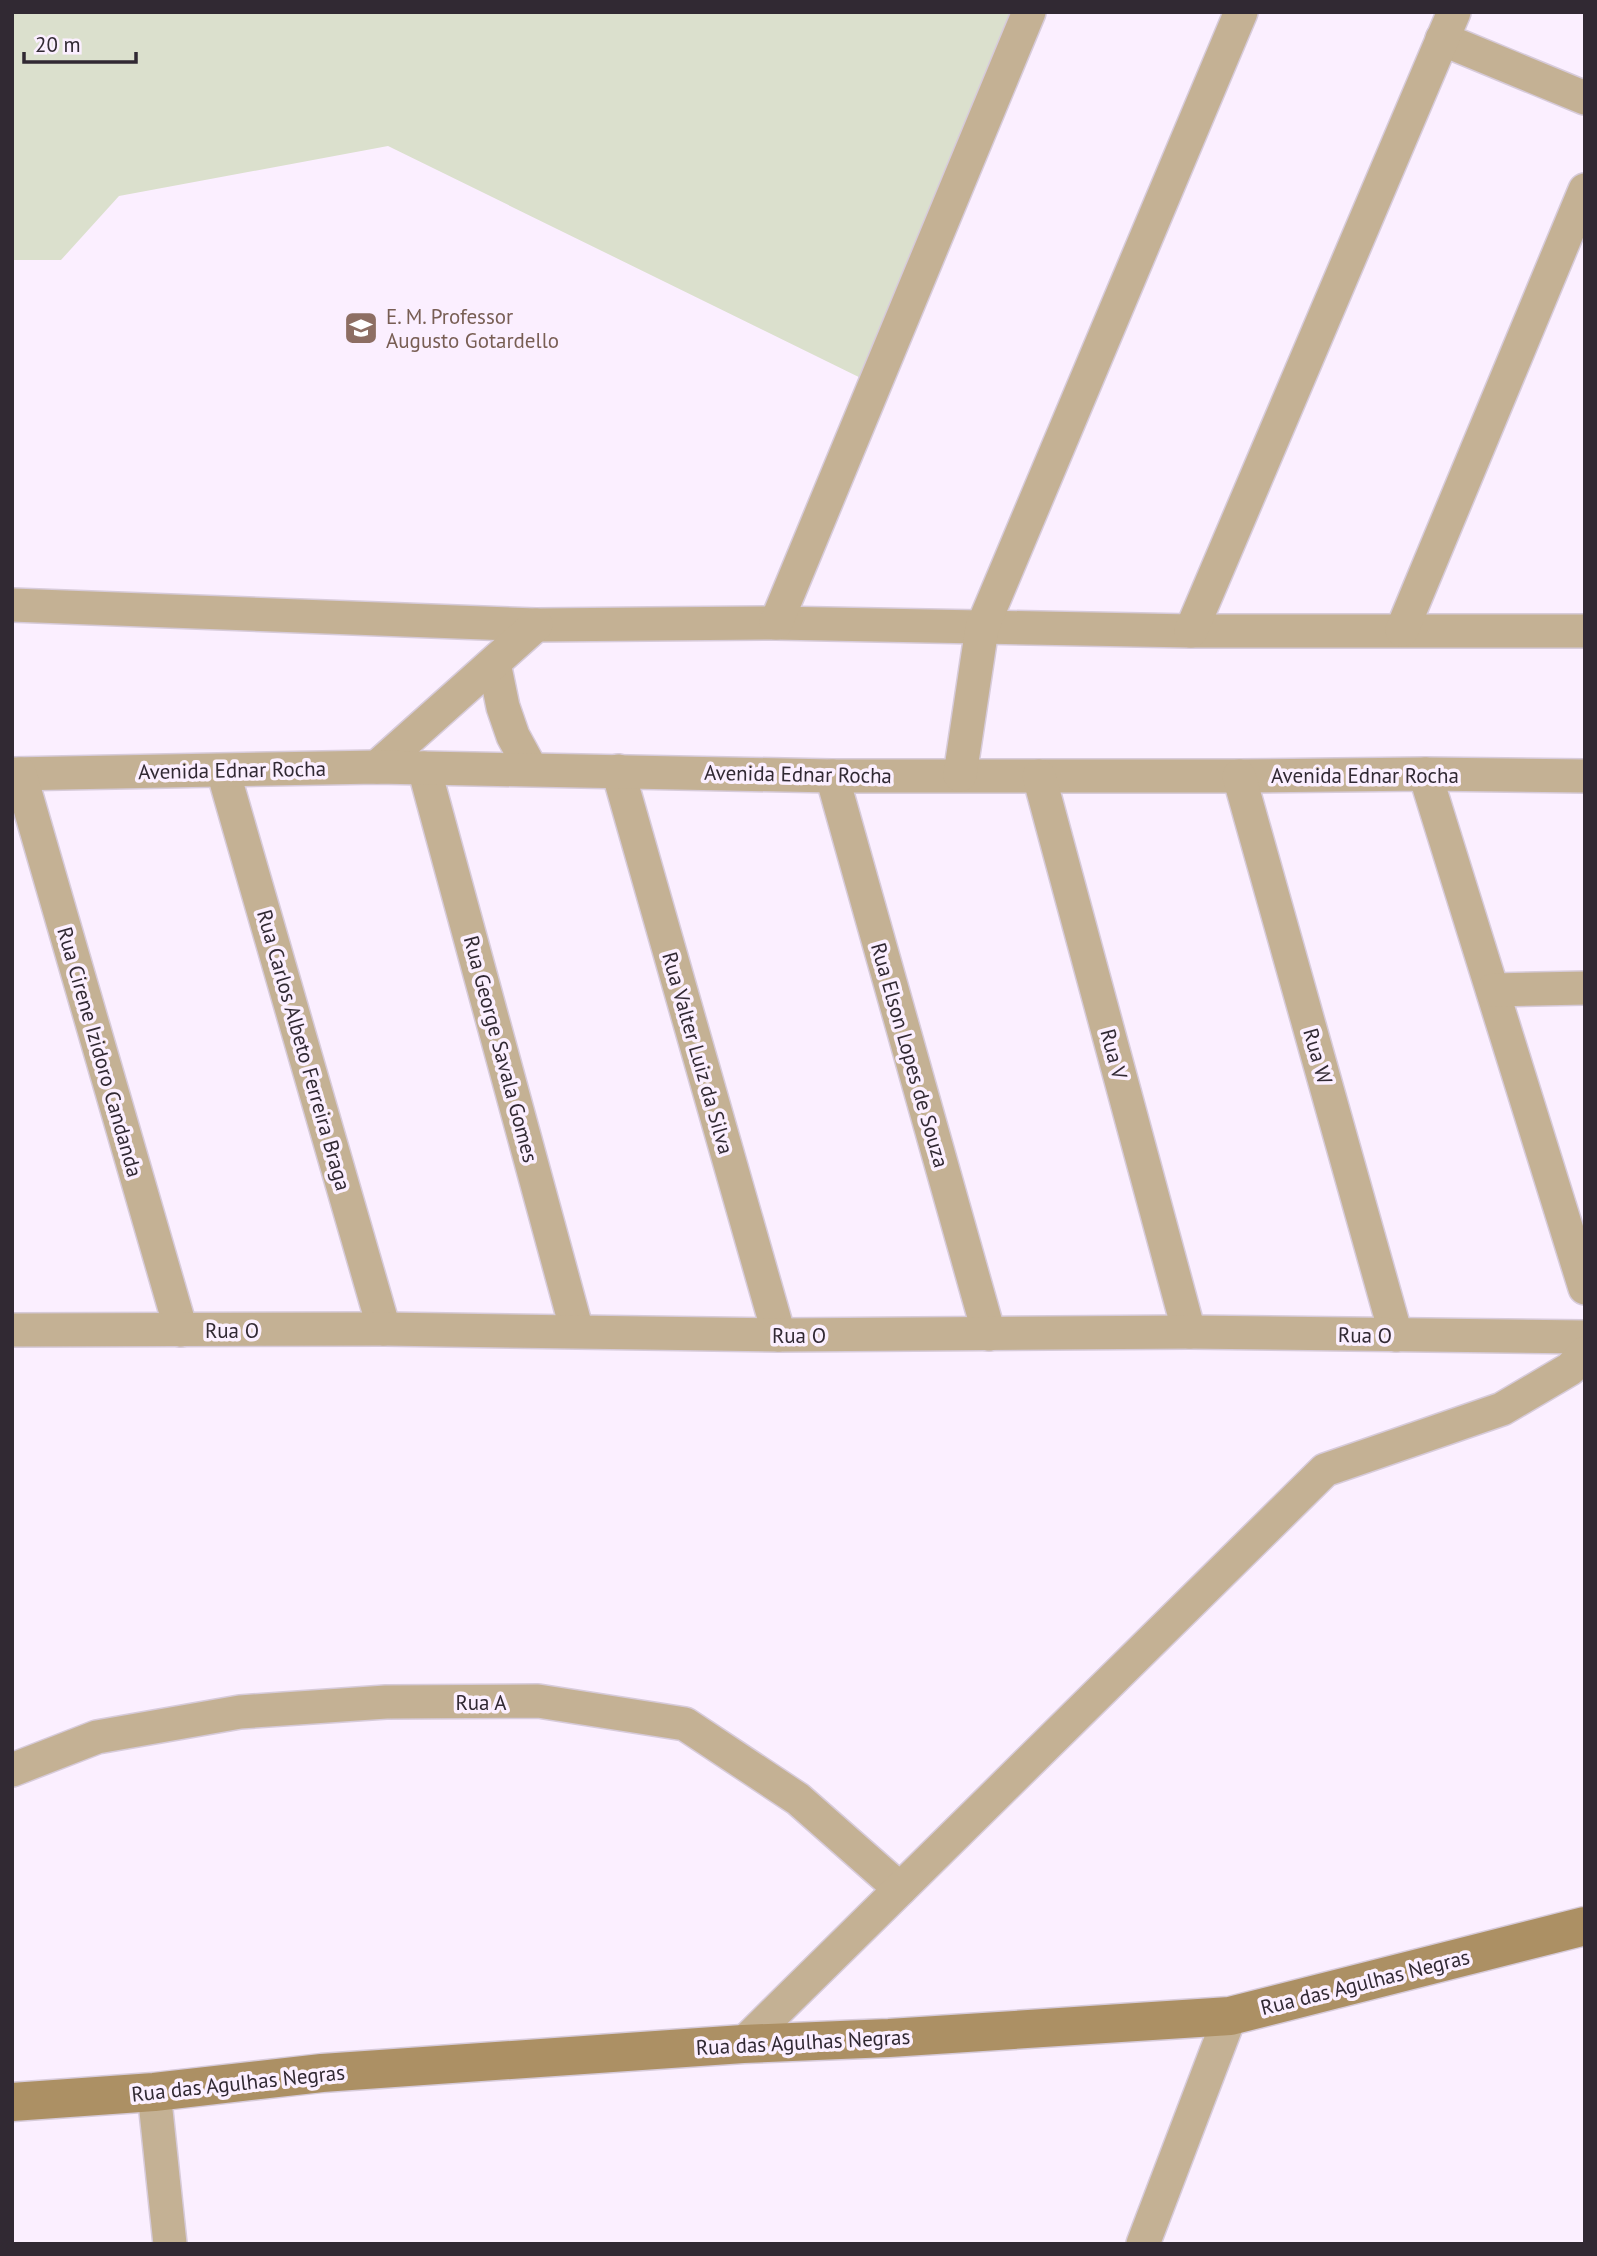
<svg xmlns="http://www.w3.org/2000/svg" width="1597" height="2256" viewBox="0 0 1597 2256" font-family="'PT Sans',sans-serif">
	<rect width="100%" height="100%" fill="#fbefff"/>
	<!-- green -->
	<polygon fill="#dbe0cd" points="12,12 1029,12 875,385 388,146 119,196 61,260 12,260"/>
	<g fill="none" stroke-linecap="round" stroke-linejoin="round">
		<!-- street casing -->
		<g stroke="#d7cbda" stroke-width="36">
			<g id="street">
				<polyline points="1442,39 1585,98"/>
				<polyline points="12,605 536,625 776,623 1191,631 1585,631"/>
				<polyline points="776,623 1029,12"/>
				<polyline points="1402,630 1585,190"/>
				<polyline points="1191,631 1454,12"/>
				<polyline points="494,663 503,707 513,736 531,769"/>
				<polyline points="377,767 536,625"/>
				<polyline points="424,768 577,1331"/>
				<polyline points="223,771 384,1329"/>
				<polyline points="618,771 779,1335"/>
				<polyline points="12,774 377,767 832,776 1239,776 1425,774 1585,776"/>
				<polyline points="20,774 181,1330"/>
				<polyline points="1425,774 1585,1288"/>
				<polyline points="960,775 982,628 1241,12"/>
				<polyline points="832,776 989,1334"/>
				<polyline points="1039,776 1189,1332"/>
				<polyline points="1239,776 1396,1335"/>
				<polyline points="1493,990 1585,988"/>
				<polyline points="12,1330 384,1329 779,1335 1189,1332 1585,1337"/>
				<polyline points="12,1770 97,1737 240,1712 386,1702 538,1701 685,1724 798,1799 900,1889"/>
				<polyline points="743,2044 1325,1470 1502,1409 1570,1369 1585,1353"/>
				<polyline points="154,2092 170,2244"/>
				<polyline points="1143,2244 1230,2016"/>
			</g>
		</g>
		<!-- secondary casing -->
		<g stroke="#d7cbda" stroke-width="41">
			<polyline id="secondary" points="12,2102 154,2092 322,2073 743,2044 889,2038 1230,2016 1585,1926"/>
		</g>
		<!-- street -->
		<use href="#street" stroke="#c4b194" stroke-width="33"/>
		<!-- secondary -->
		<use href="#secondary" stroke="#ac9064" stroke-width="38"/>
	</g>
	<!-- icons -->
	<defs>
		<g id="school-square" transform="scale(1.75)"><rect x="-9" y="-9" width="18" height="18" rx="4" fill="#8d6e63" stroke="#fbefff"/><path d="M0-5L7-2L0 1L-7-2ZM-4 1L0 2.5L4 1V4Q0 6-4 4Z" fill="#fff"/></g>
	</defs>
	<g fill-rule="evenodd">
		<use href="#school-square" x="361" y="328"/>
	</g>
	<g text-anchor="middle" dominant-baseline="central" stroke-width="7" stroke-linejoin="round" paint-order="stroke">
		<!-- education labels -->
		<g font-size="21" fill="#785e54" stroke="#fbefff" text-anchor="start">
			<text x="386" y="316">E. M. Professor<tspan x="386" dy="24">Augusto Gotardello</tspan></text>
		</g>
		<!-- street labels -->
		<g font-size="21" fill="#312933" stroke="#fbefff">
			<text transform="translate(232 770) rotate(-1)">Avenida Ednar Rocha</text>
			<text transform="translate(798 774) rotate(1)">Avenida Ednar Rocha</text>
			<text x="1365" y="775">Avenida Ednar Rocha</text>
			<text transform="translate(501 1049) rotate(75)">Rua George Savala Gomes</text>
			<text transform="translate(304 1050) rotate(74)">Rua Carlos Albeto Ferreira Braga</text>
			<text transform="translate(100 1052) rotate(74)">Rua Cirene Izidoro Candanda</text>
			<text transform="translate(698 1053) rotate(74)">Rua Valter Luiz da Silva</text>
			<text transform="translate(1114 1054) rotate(75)">Rua V</text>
			<text transform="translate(910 1055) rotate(74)">Rua Elson Lopes de Souza</text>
			<text transform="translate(1318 1056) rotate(74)">Rua W</text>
			<text x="232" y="1330">Rua O</text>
			<text x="799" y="1335">Rua O</text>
			<text transform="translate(1365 1335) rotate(1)">Rua O</text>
			<text x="481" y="1702">Rua A</text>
			<text transform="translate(1365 1982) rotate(-14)">Rua das Agulhas Negras</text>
			<text transform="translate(803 2042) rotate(-3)">Rua das Agulhas Negras</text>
			<text transform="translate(238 2083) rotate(-6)">Rua das Agulhas Negras</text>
		</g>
	</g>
	<!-- border -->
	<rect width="1597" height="2256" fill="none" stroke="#312933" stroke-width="28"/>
	<!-- scale -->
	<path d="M24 52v10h112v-10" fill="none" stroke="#312933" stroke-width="3.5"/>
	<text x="35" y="52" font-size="21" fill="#312933" stroke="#fbefff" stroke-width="5" paint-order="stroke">20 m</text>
</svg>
